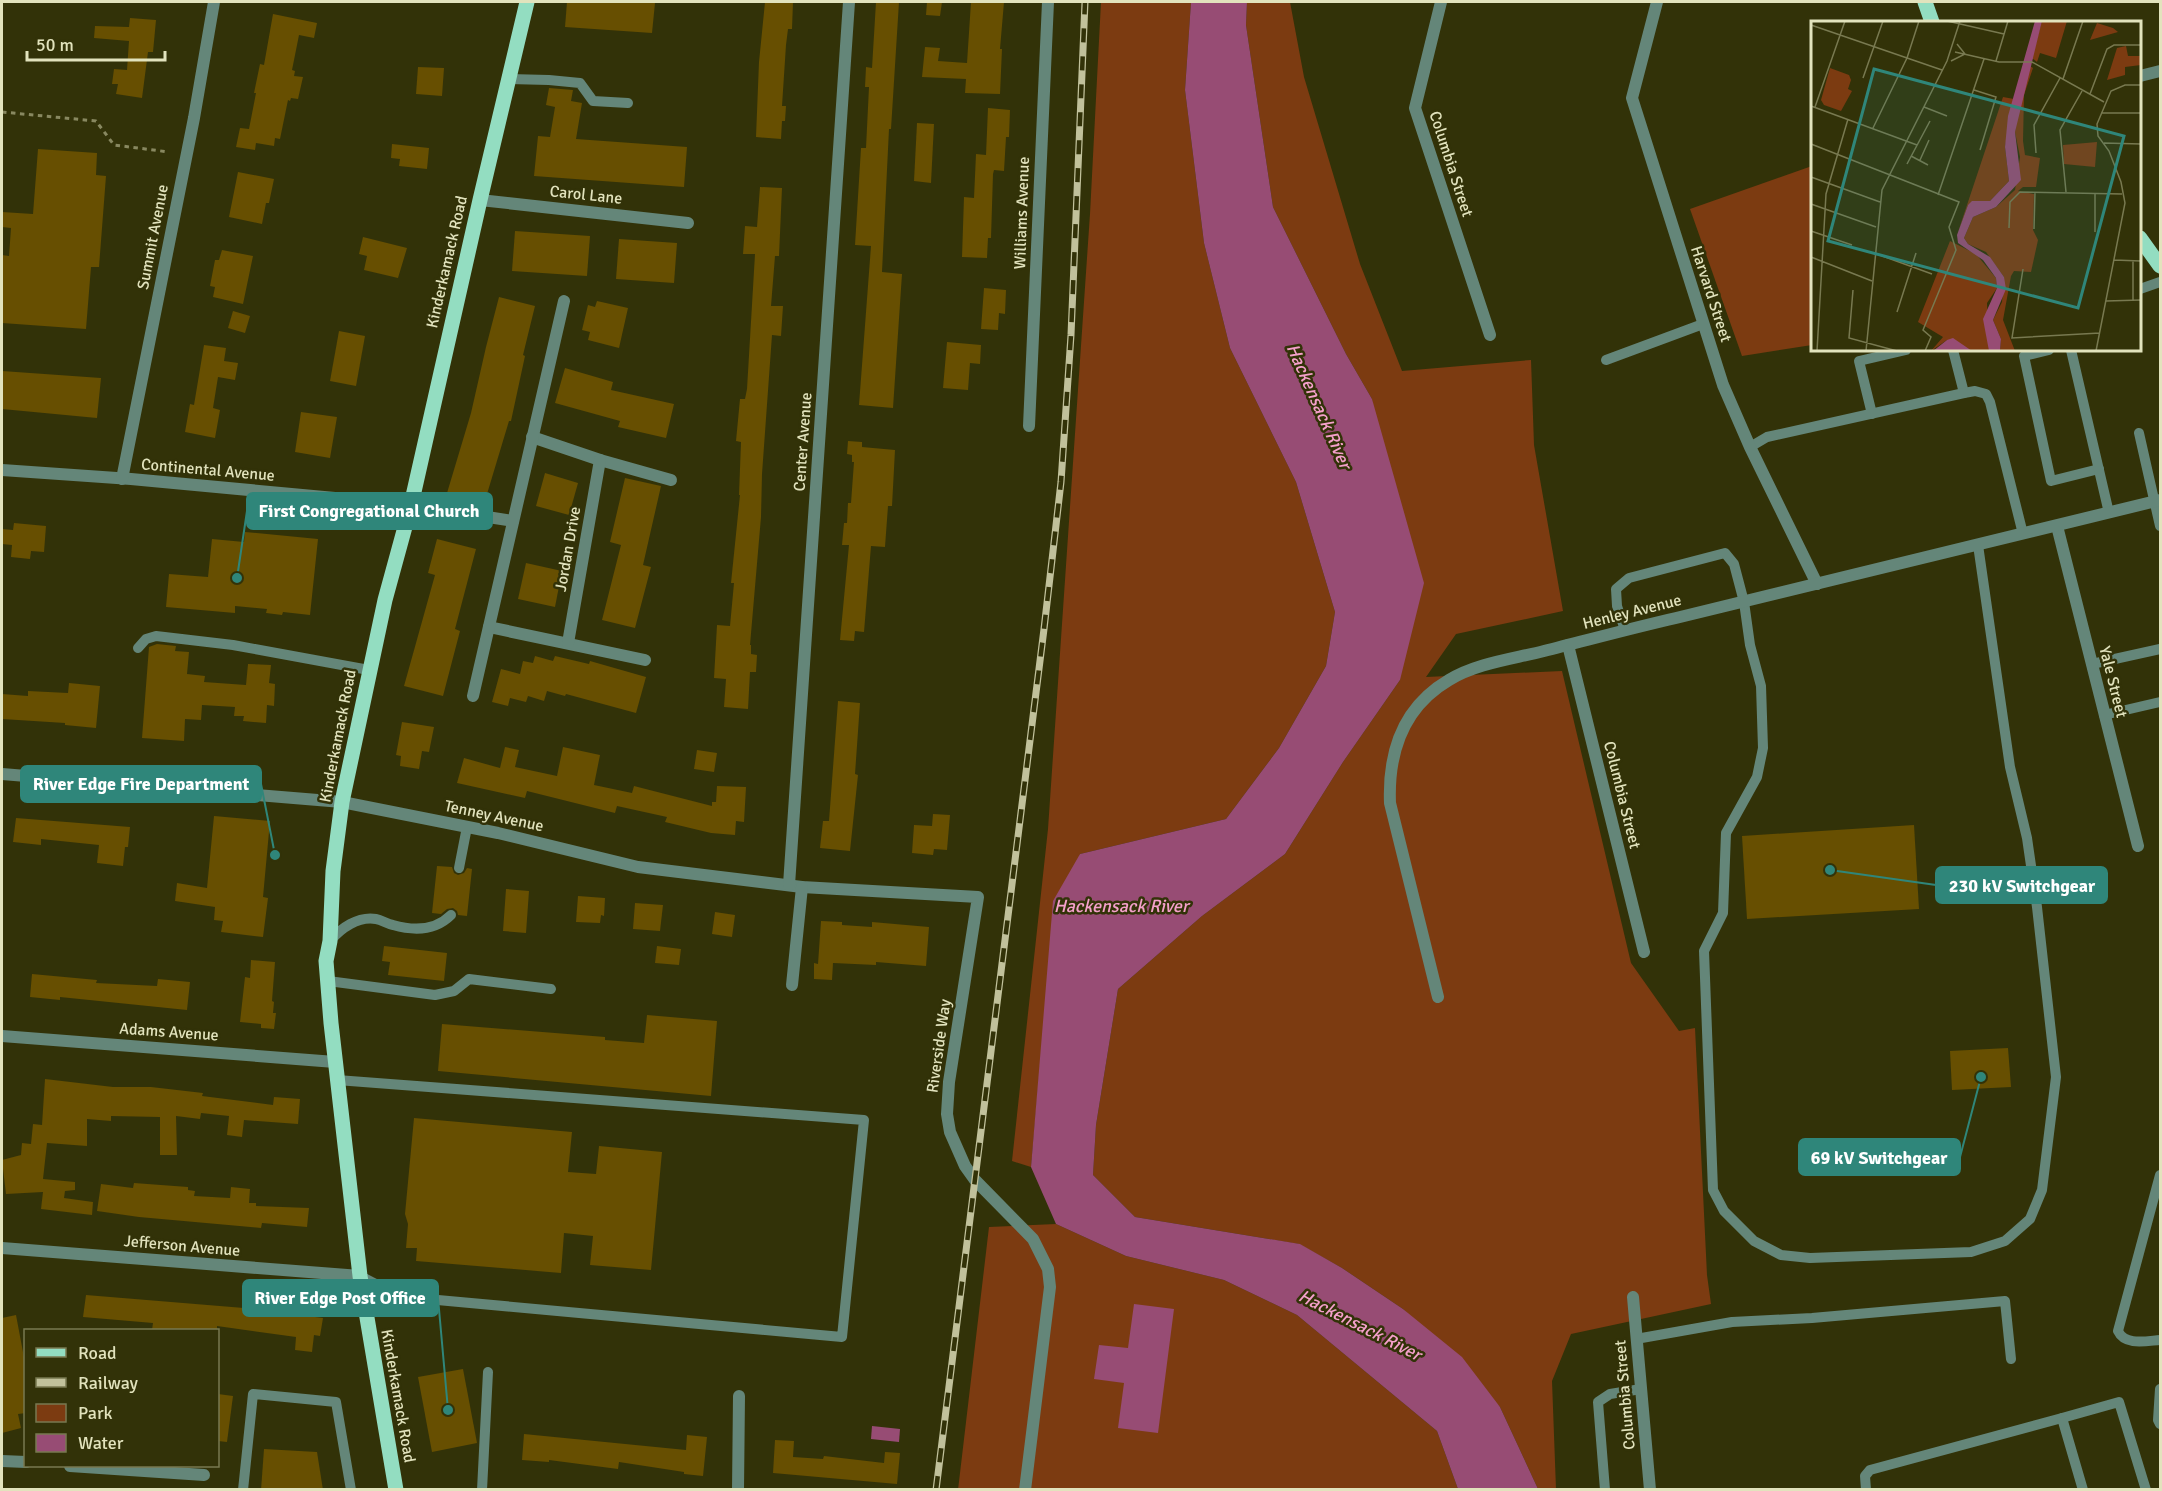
<svg xmlns="http://www.w3.org/2000/svg" width="2162" height="1491" viewBox="0 0 2162 1491" font-family="Signika,sans-serif">
	<rect width="100%" height="100%" fill="#323208"/>
	<!-- green -->
	<g fill="#7c3b11">
		<polygon points="1101,2 1191,2 1185,90 1204,243 1230,348 1296,482 1335,612 1326,666 1279,748 1226,819 1080,854 1047,987 1031,1167 1012,1161 1048,829 1090,214"/>
		<polygon points="1247,2 1290,2 1304,77 1360,264 1402,371 1531,360 1534,445 1563,611 1456,634 1426,677 1562,671 1631,963 1679,1031 1695,1028 1707,1275 1711,1304 1571,1334 1552,1381 1556,1489 1538,1489 1500,1407 1403,1309 1342,1268 1299,1244 1135,1217 1093,1175 1096,1125 1118,989 1202,916 1285,854 1343,762 1400,680 1372,399 1346,354 1273,207 1246,25"/>
		<polygon points="1812,166 1812,345 1742,356 1690,209"/>
		<polygon points="1056,1224 1126,1256 1224,1280 1297,1315 1437,1431 1458,1489 958,1490 989,1227"/>
	</g>
	<!-- water -->
	<g fill="#974c74">
		<polygon points="1191,2 1247,2 1246,25 1273,207 1346,354 1372,399 1424,583 1400,680 1343,762 1285,854 1202,916 1118,989 1096,1125 1093,1175 1135,1217 1300,1244 1342,1268 1403,1309 1462,1357 1500,1407 1538,1489 1458,1489 1437,1431 1297,1315 1224,1280 1126,1256 1056,1224 1031,1167 1053,901 1080,854 1226,819 1279,748 1326,666 1335,612 1296,482 1230,348 1204,243 1185,90"/>
		<polygon points="1134,1304 1174,1309 1158,1433 1118,1428 1124,1383 1094,1379 1099,1345 1128,1348"/>
		<polygon points="872,1426 900,1429 899,1442 871,1439"/>
	</g>
	<!-- building -->
	<g fill="#674f01">
		<polygon points="567,2 655,3 652,33 565,27"/>
		<polygon points="765,2 793,2 792,29 788,29 786,45 782,106 786,106 785,121 782,121 781,139 756,137 759,62"/>
		<polygon points="876,2 899,2 891,129 889,129 882,272 902,274 893,408 859,405 871,246 855,245 861,148 866,148 869,87 865,87 866,67 872,68"/>
		<polygon points="927,2 942,2 940,16 926,15"/>
		<polygon points="971,2 1004,2 1000,49 1002,49 1000,94 965,93 966,79 922,77 925,47 940,48 938,61 967,63"/>
		<polygon points="273,14 317,23 314,38 299,35 292,70 295,71 294,76 303,77 298,99 291,98 290,101 288,100 280,139 275,138 274,146 256,143 255,150 236,147 240,128 249,129 256,93 254,93 260,64 264,65"/>
		<polygon points="130,18 156,20 153,52 148,52 142,98 116,94 118,84 112,84 114,69 127,70 129,41 94,38 95,26 129,27"/>
		<polygon points="418,67 444,68 442,96 416,94"/>
		<polygon points="549,88 573,90 571,101 582,103 576,139 687,147 684,187 534,176 538,136 550,137 555,107 546,105"/>
		<polygon points="988,108 1010,110 1009,137 1006,137 1004,171 994,170 993,174 991,238 988,238 987,258 962,257 964,197 974,198 976,154 986,155"/>
		<polygon points="917,123 934,124 931,183 914,181"/>
		<polygon points="392,144 429,148 427,169 399,166 400,159 391,158"/>
		<polygon points="38,149 97,153 96,175 106,176 99,267 91,267 86,329 2,323 2,255 9,256 11,228 2,227 2,212 33,214"/>
		<polygon points="238,172 274,179 269,203 266,203 262,224 229,217"/>
		<polygon points="760,187 782,188 779,256 775,256 771,306 783,306 781,336 772,335 762,474 761,517 750,645 751,645 751,654 757,655 756,672 750,672 748,709 724,707 726,679 714,678 717,625 730,626 734,583 731,583 740,495 739,495 741,442 736,441 740,399 745,399 747,389 755,254 743,254 745,226 757,227"/>
		<polygon points="515,231 590,236 587,276 512,271"/>
		<polygon points="363,237 407,248 398,278 364,270 367,256 359,254"/>
		<polygon points="619,239 677,243 674,283 616,279"/>
		<polygon points="222,250 253,256 243,304 213,297 215,287 210,286 215,260 219,260"/>
		<polygon points="984,288 1006,290 1005,314 999,313 998,330 981,329"/>
		<polygon points="499,297 535,306 523,355 525,356 511,421 509,421 484,504 447,493 471,413 486,347"/>
		<polygon points="597,301 628,308 619,348 588,340 590,332 582,330 588,305 595,307"/>
		<polygon points="233,311 250,316 245,333 228,328"/>
		<polygon points="339,331 365,336 356,386 330,381"/>
		<polygon points="947,342 981,345 980,364 970,363 968,390 943,388"/>
		<polygon points="204,345 226,348 224,361 238,363 235,380 218,377 213,408 220,410 215,438 185,432 190,404 194,405"/>
		<polygon points="565,368 613,382 611,390 674,404 666,438 618,427 620,421 555,403"/>
		<polygon points="2,371 101,378 97,418 2,409"/>
		<polygon points="301,412 337,417 330,458 295,452"/>
		<polygon points="848,441 862,442 862,447 895,450 892,506 888,506 885,547 871,546 864,632 855,631 854,641 840,640 849,545 842,545 844,523 847,523 848,503 851,503 854,462 852,462 852,455 847,454"/>
		<polygon points="545,473 578,483 569,515 536,506"/>
		<polygon points="625,478 661,486 643,565 651,567 635,628 602,620 621,545 610,542"/>
		<polygon points="14,523 46,526 44,552 31,551 30,559 11,557 12,545 2,544 2,529 13,530"/>
		<polygon points="245,532 318,539 310,615 283,612 282,615 266,613 267,609 235,606 235,613 166,607 169,574 208,577 212,539 244,542"/>
		<polygon points="437,539 476,549 455,629 460,631 443,696 404,686 435,575 428,573"/>
		<polygon points="526,563 562,571 555,607 518,599"/>
		<polygon points="157,644 176,646 175,651 189,652 187,674 205,676 204,682 246,685 248,664 271,665 269,683 275,684 274,706 267,705 266,723 243,721 244,716 234,716 235,707 202,705 201,720 185,719 184,741 142,738 149,647"/>
		<polygon points="535,656 553,661 555,656 589,664 590,661 646,677 636,713 566,694 565,696 547,691 544,701 528,696 526,702 510,698 508,706 492,702 501,669 520,674 523,661 533,663"/>
		<polygon points="69,683 100,686 96,728 65,725 65,723 2,719 2,694 28,696 28,691 68,693"/>
		<polygon points="838,701 860,703 855,774 858,775 850,851 820,848 823,821 829,821"/>
		<polygon points="402,722 434,727 429,752 422,751 419,769 400,766 401,756 396,755"/>
		<polygon points="505,747 519,750 515,767 557,776 563,747 600,755 594,785 632,793 634,786 712,806 712,802 716,802 717,786 746,787 744,822 736,821 735,835 711,833 665,822 667,817 617,806 615,813 527,791 525,798 457,783 464,758 500,768"/>
		<polygon points="697,750 717,753 714,772 694,769"/>
		<polygon points="933,814 950,815 947,850 934,849 933,855 912,853 914,825 932,826"/>
		<polygon points="214,816 270,821 263,897 268,898 263,937 221,932 223,921 214,920 215,907 175,901 177,883 207,888"/>
		<polygon points="16,818 130,827 128,847 125,847 123,866 97,863 99,845 41,839 41,845 13,842"/>
		<polygon points="1914,825 1919,909 1747,919 1742,836"/>
		<polygon points="437,866 452,867 454,873 458,875 464,873 467,868 472,869 467,916 458,915 457,911 453,908 447,909 441,914 432,913"/>
		<polygon points="506,889 529,891 526,933 503,931"/>
		<polygon points="578,896 605,898 604,916 601,915 600,923 576,922"/>
		<polygon points="635,903 663,905 660,931 633,929"/>
		<polygon points="715,912 735,915 732,937 712,934"/>
		<polygon points="821,921 842,922 842,925 872,927 872,922 929,927 926,966 876,962 876,965 833,963 832,980 814,979 814,963 818,964"/>
		<polygon points="384,946 447,953 444,981 388,975 390,962 382,961"/>
		<polygon points="657,946 681,949 679,965 655,963"/>
		<polygon points="251,960 275,962 272,1001 274,1002 273,1013 276,1013 274,1029 261,1028 261,1024 240,1022 245,977 250,978"/>
		<polygon points="32,974 97,980 96,983 157,986 158,979 190,982 187,1010 60,997 60,1000 30,997"/>
		<polygon points="647,1015 717,1021 711,1096 438,1071 442,1024 605,1037 605,1040 644,1043"/>
		<polygon points="2008,1048 2011,1087 1952,1090 1950,1051"/>
		<polygon points="45,1079 113,1087 151,1087 203,1093 202,1096 273,1105 274,1097 300,1099 298,1124 244,1120 242,1137 227,1135 229,1116 201,1113 200,1119 176,1116 177,1155 160,1155 160,1117 111,1116 111,1121 87,1119 87,1146 47,1143 43,1179 75,1182 75,1190 65,1191 64,1198 93,1202 92,1215 41,1209 43,1192 6,1194 2,1160 21,1155 22,1143 31,1144 33,1124 42,1125"/>
		<polygon points="414,1118 572,1132 568,1172 596,1174 599,1146 662,1152 651,1270 590,1265 593,1236 564,1233 561,1273 416,1261 417,1248 406,1248 408,1224 405,1214"/>
		<polygon points="134,1183 188,1187 188,1190 195,1191 194,1196 230,1198 231,1187 250,1189 249,1203 256,1203 256,1206 309,1208 307,1227 262,1223 261,1228 139,1217 97,1211 101,1184 133,1188"/>
		<polygon points="86,1295 244,1308 323,1318 320,1336 314,1335 312,1352 295,1350 296,1337 217,1326 217,1330 152,1330 153,1323 83,1317"/>
		<polygon points="16,1315 26,1368 26,1413 18,1414 21,1428 2,1433 2,1318"/>
		<polygon points="463,1369 477,1443 432,1452 418,1377"/>
		<polygon points="218,1394 233,1396 227,1442 218,1441"/>
		<polygon points="524,1434 686,1450 687,1435 707,1437 703,1476 684,1474 684,1472 619,1462 618,1469 549,1460 549,1462 522,1460"/>
		<polygon points="775,1440 794,1441 793,1457 823,1459 824,1456 884,1463 885,1452 900,1453 897,1484 773,1473"/>
		<polygon points="264,1449 317,1452 323,1490 261,1490"/>
	</g>
	<g fill="none" stroke-linecap="round" stroke-linejoin="round">
		<!-- path -->
		<polyline stroke="#888860" stroke-width="3" stroke-dasharray="4.5 4.5" stroke-linecap="butt" points="2,112 96,121 114,145 169,152"/>
		<!-- service -->
		<g stroke="#648679" stroke-width="10">
			<polyline points="509,79 549,80 580,83 593,101 628,103"/>
			<polyline points="2140,289 2160,282"/>
			<polyline points="1953,350 1964,393"/>
			<polyline points="2049,350 2024,356 2051,481 2099,469"/>
			<polyline points="2071,350 2109,513"/>
			<polyline points="1606,360 1703,324"/>
			<polyline points="1872,414 1859,361 1906,350"/>
			<polyline points="2139,433 2160,526"/>
			<polyline points="1750,447 1767,437 1964,393 1975,391 1986,394 1990,402 2023,534"/>
			<polyline points="1625,630 1617,606 1616,589 1629,578 1725,553 1734,564 1744,602 1750,645 1761,686 1763,748 1757,777 1726,833 1723,913 1704,951 1713,1190 1724,1211 1754,1241 1781,1255 1810,1258 1971,1252 2005,1241 2030,1219 2042,1190 2056,1077 2037,907 2027,838 2010,767 1978,545"/>
			<polyline points="138,648 146,639 156,636 233,645 369,670"/>
			<polyline points="2092,664 2160,649"/>
			<polyline points="2104,715 2160,702"/>
			<polyline points="459,868 467,827"/>
			<path d="M330,941C341,928 358,916 376,919C382,920 387,924 393,925C414,931 435,931 451,915"/>
			<polyline points="328,981 435,995 454,991 469,979 551,989"/>
			<polyline points="337,1080 864,1120 842,1337 405,1297 393,1293 360,1276"/>
			<path d="M2160,1175L2118,1331C2125,1346 2146,1341 2160,1340"/>
			<polyline points="1636,1339 1732,1322 1812,1318 2005,1301 2011,1359"/>
			<polyline points="2160,1389 2158,1420 2160,1424"/>
			<polyline points="243,1490 253,1394 336,1402 351,1490"/>
			<polyline points="482,1490 488,1372"/>
			<polyline points="1605,1490 1598,1402 1610,1394 1641,1389"/>
			<polyline points="1866,1490 1865,1476 1870,1470 2062,1418"/>
			<polyline points="2083,1490 2062,1418 2119,1402 2146,1490"/>
		</g>
		<!-- minor -->
		<g stroke="#648679" stroke-width="12">
			<polyline points="1441,2 1415,108 1490,335"/>
			<polyline points="1657,2 1632,98 1723,385 1750,447 1817,584"/>
			<polyline points="2140,76 2160,71"/>
			<polyline points="480,200 688,223"/>
			<polyline points="1029,426 1048,2"/>
			<polyline points="532,437 600,460 671,480"/>
			<polyline points="2,470 131,479 411,505 513,521"/>
			<polyline points="122,479 194,118 214,2"/>
			<polyline points="2057,526 2138,846"/>
			<polyline points="489,627 645,660"/>
			<polyline points="568,643 600,460"/>
			<polyline points="1568,645 1644,952"/>
			<polyline points="473,696 564,301"/>
			<polyline points="2,774 342,802 498,833 638,867 802,887 978,897 949,1082 947,1114 950,1132 965,1166 975,1180 1033,1239 1048,1269 1050,1287 1025,1490"/>
			<polyline points="789,885 849,2"/>
			<polyline points="792,985 802,887"/>
			<path d="M1438,997L1390,803C1388,752 1403,707 1449,680C1477,663 1513,659 1544,651C1588,640 1632,628 1676,618C1838,580 1999,540 2160,500"/>
			<polyline points="2,1036 335,1062"/>
			<polyline points="2,1248 360,1276"/>
			<polyline points="1633,1297 1650,1490"/>
			<polyline points="2,1461 26,1462"/>
			<polyline points="70,1466 204,1475"/>
			<polyline points="738,1490 739,1396"/>
		</g>
		<!-- primary -->
		<g stroke="#93ddc1" stroke-width="15">
			<polyline points="1925,2 1932,22"/>
			<polyline points="2140,238 2160,266"/>
			<polyline points="396,1490 360,1276 331,1023 326,961 330,941 333,871 342,802 385,600 411,505 480,200 527,2"/>
		</g>
		<!-- rail casing -->
		<g stroke="#c1c19b" stroke-width="7">
			<polyline id="rail" points="936,1490 1044,629 1061,482 1071,335 1085,2"/>
		</g>
		<!-- rail -->
		<use href="#rail" stroke="#323208" stroke-width="4.5" stroke-dasharray="14" stroke-linecap="butt"/>
	</g>
	<g text-anchor="middle" dominant-baseline="central" stroke-width="5" stroke-linejoin="round" paint-order="stroke">
		<!-- street labels -->
		<g font-size="16" fill="#e2e3bd" stroke="#323208">
			<text transform="translate(1451 164) rotate(72)">Columbia Street</text>
			<text transform="translate(586 195) rotate(6)">Carol Lane</text>
			<text transform="translate(1022 213) rotate(-88)">Williams Avenue</text>
			<text transform="translate(153 237) rotate(-79)">Summit Avenue</text>
			<text transform="translate(447 262) rotate(-77)">Kinderkamack Road</text>
			<text transform="translate(1711 294) rotate(72)">Harvard Street</text>
			<text transform="translate(803 442) rotate(-86)">Center Avenue</text>
			<text transform="translate(208 470) rotate(5)">Continental Avenue</text>
			<text transform="translate(568 549) rotate(-80)">Jordan Drive</text>
			<text transform="translate(1632 612) rotate(-14)">Henley Avenue</text>
			<text transform="translate(2113 682) rotate(76)">Yale Street</text>
			<text transform="translate(338 736) rotate(-79)">Kinderkamack Road</text>
			<text transform="translate(1622 795) rotate(76)">Columbia Street</text>
			<text transform="translate(494 816) rotate(12)">Tenney Avenue</text>
			<text transform="translate(169 1032) rotate(4)">Adams Avenue</text>
			<text transform="translate(939 1046) rotate(-82)">Riverside Way</text>
			<text transform="translate(182 1246) rotate(5)">Jefferson Avenue</text>
			<text transform="translate(1625 1395) rotate(-95)">Columbia Street</text>
			<text transform="translate(398 1396) rotate(80)">Kinderkamack Road</text>
		</g>
		<!-- water labels -->
		<g font-size="18" font-style="italic" fill="#f5a0cb" stroke="#323208">
			<text transform="translate(1319 406) rotate(66)">Hackensack River</text>
			<text x="1121" y="906">Hackensack River</text>
			<text transform="translate(1360 1325) rotate(27)">Hackensack River</text>
		</g>
	</g>
	<!-- overview -->
	<g transform="translate(1811 21)">
		<rect width="330" height="330" fill="#323208"/>
		<path d="M231,0H256L245,37L229,32L226,41L221,37ZM286,2L302,7L307,11L279,19ZM315,25L317,35H330V44L314,46V54L296,59L306,27ZM219,45L222,47L213,74L212,120L214,134L229,137L225,166H212L207,170L223,173L222,209L227,219L220,251L203,250L200,255L192,299L204,330H189L190,318L182,299L191,281L193,256L175,231L157,223L153,217L162,196L185,186L204,169L209,136L204,111L206,89ZM19,47L38,54L40,59L37,68L41,70L30,90L13,84L10,79ZM192,76L203,78L194,126L198,160L179,180L157,184L146,214ZM286,121L284,146L253,143L252,124ZM139,220L165,233L185,257L186,267L176,282L178,330H161L136,319L120,330L132,316L107,301Z" fill="#7c3b11"/>
		<path d="M224,0H231L204,111L210,159L185,186L162,196L153,217L157,223L179,236L193,256L195,268L182,299L190,318L189,330H178L172,298L186,267L185,257L172,239L147,222L146,214L157,184L161,180H179L198,160L194,126L197,95ZM142,317L161,330H122L136,319Z" fill="#974c74"/>
		<path fill="none" stroke="#787950" stroke-width="1.5" d="M136,0L193,13M0,4L131,49M144,31L188,41H221L293,81M140,40L154,33L146,23M185,40L197,0M52,57L72,0M252,58L272,0M163,69L185,76L169,129M279,73L296,28L303,24H330M0,85L106,124M4,86L34,0M113,86L136,95M290,92H330M62,107L96,37L108,0M293,122L330,123M0,123L148,181L138,206L145,229L112,309L120,316L114,330M225,132L223,104L249,57M100,135L117,144M109,139L118,119M96,143L119,100M0,156L69,181M255,171L249,109L271,70M127,174L173,38M0,183L65,206M198,207L199,181L209,171L311,173M223,208L224,171M0,210L41,224M284,211V172M63,232L121,253M0,236L61,260M303,239L330,240M212,248L201,317L289,312M42,269L38,317L86,330M322,279V240M295,280L330,279M86,291L105,232M6,330L15,173L37,98M55,330L71,169L136,40L149,0M285,330L314,182L310,161L298,130L287,115L286,103L300,70L314,64H330"/>
		<path fill="#2f867a" fill-opacity="0.15" stroke="#2f867a" stroke-width="3" d="M63,48L313,115L267,287L17,220Z"/>
		<rect width="330" height="330" fill="none" stroke="#e2e3bd" stroke-width="3"/>
	</g>
	<!-- callouts -->
	<path fill="none" stroke="#2f867a" stroke-width="2" d="M237 578L247 511M275 855L261 784M1830 870L1936 885M1981 1077L1960 1157M448 1410L438 1298"/>
	<g fill="#2f867a" stroke="#323208" stroke-width="2">
		<circle cx="237" cy="578" r="6"/>
		<circle cx="275" cy="855" r="6"/>
		<circle cx="1830" cy="870" r="6"/>
		<circle cx="1981" cy="1077" r="6"/>
		<circle cx="448" cy="1410" r="6"/>
	</g>
	<g fill="#2f867a" stroke="#2f867a" stroke-width="2">
		<rect x="247" y="493" width="245" height="36" rx="6"/>
		<rect x="21" y="766" width="240" height="36" rx="6"/>
		<rect x="1936" y="867" width="171" height="36" rx="6"/>
		<rect x="1799" y="1139" width="161" height="36" rx="6"/>
		<rect x="243" y="1280" width="195" height="36" rx="6"/>
	</g>
	<g font-size="18" text-anchor="middle" font-weight="bold" fill="#fff">
		<text x="369" y="517">First Congregational Church</text>
		<text x="141" y="790">River Edge Fire Department</text>
		<text x="2022" y="892">230 kV Switchgear</text>
		<text x="1879" y="1164">69 kV Switchgear</text>
		<text x="340" y="1304">River Edge Post Office</text>
	</g>
	<!-- border -->
	<rect width="2162" height="1491" fill="none" stroke="#e2e3bd" stroke-width="6"/>
	<!-- legend -->
	<rect x="24" y="1329" width="195" height="138" fill="#323208" stroke="#787950" stroke-width="1.5"/>
	<rect x="36" y="1348" width="30" height="9" fill="#93ddc1" stroke="#787950" stroke-width="1.5"/>
	<text x="78" y="1359" font-size="18" fill="#e2e3bd">Road</text>
	<rect x="36" y="1378" width="30" height="9" fill="#c1c19b" stroke="#787950" stroke-width="1.5"/>
	<text x="78" y="1389" font-size="18" fill="#e2e3bd">Railway</text>
	<rect x="36" y="1404" width="30" height="18" fill="#7c3b11" stroke="#787950" stroke-width="1.5"/>
	<text x="78" y="1419" font-size="18" fill="#e2e3bd">Park</text>
	<rect x="36" y="1434" width="30" height="18" fill="#974c74" stroke="#787950" stroke-width="1.5"/>
	<text x="78" y="1449" font-size="18" fill="#e2e3bd">Water</text>
	<!-- scale -->
	<path d="M27 51v9h138v-9" fill="none" stroke="#e2e3bd" stroke-width="3"/>
	<text x="36" y="51" font-size="18" fill="#e2e3bd" stroke="#323208" stroke-width="4.5" paint-order="stroke">50 m</text>
</svg>
